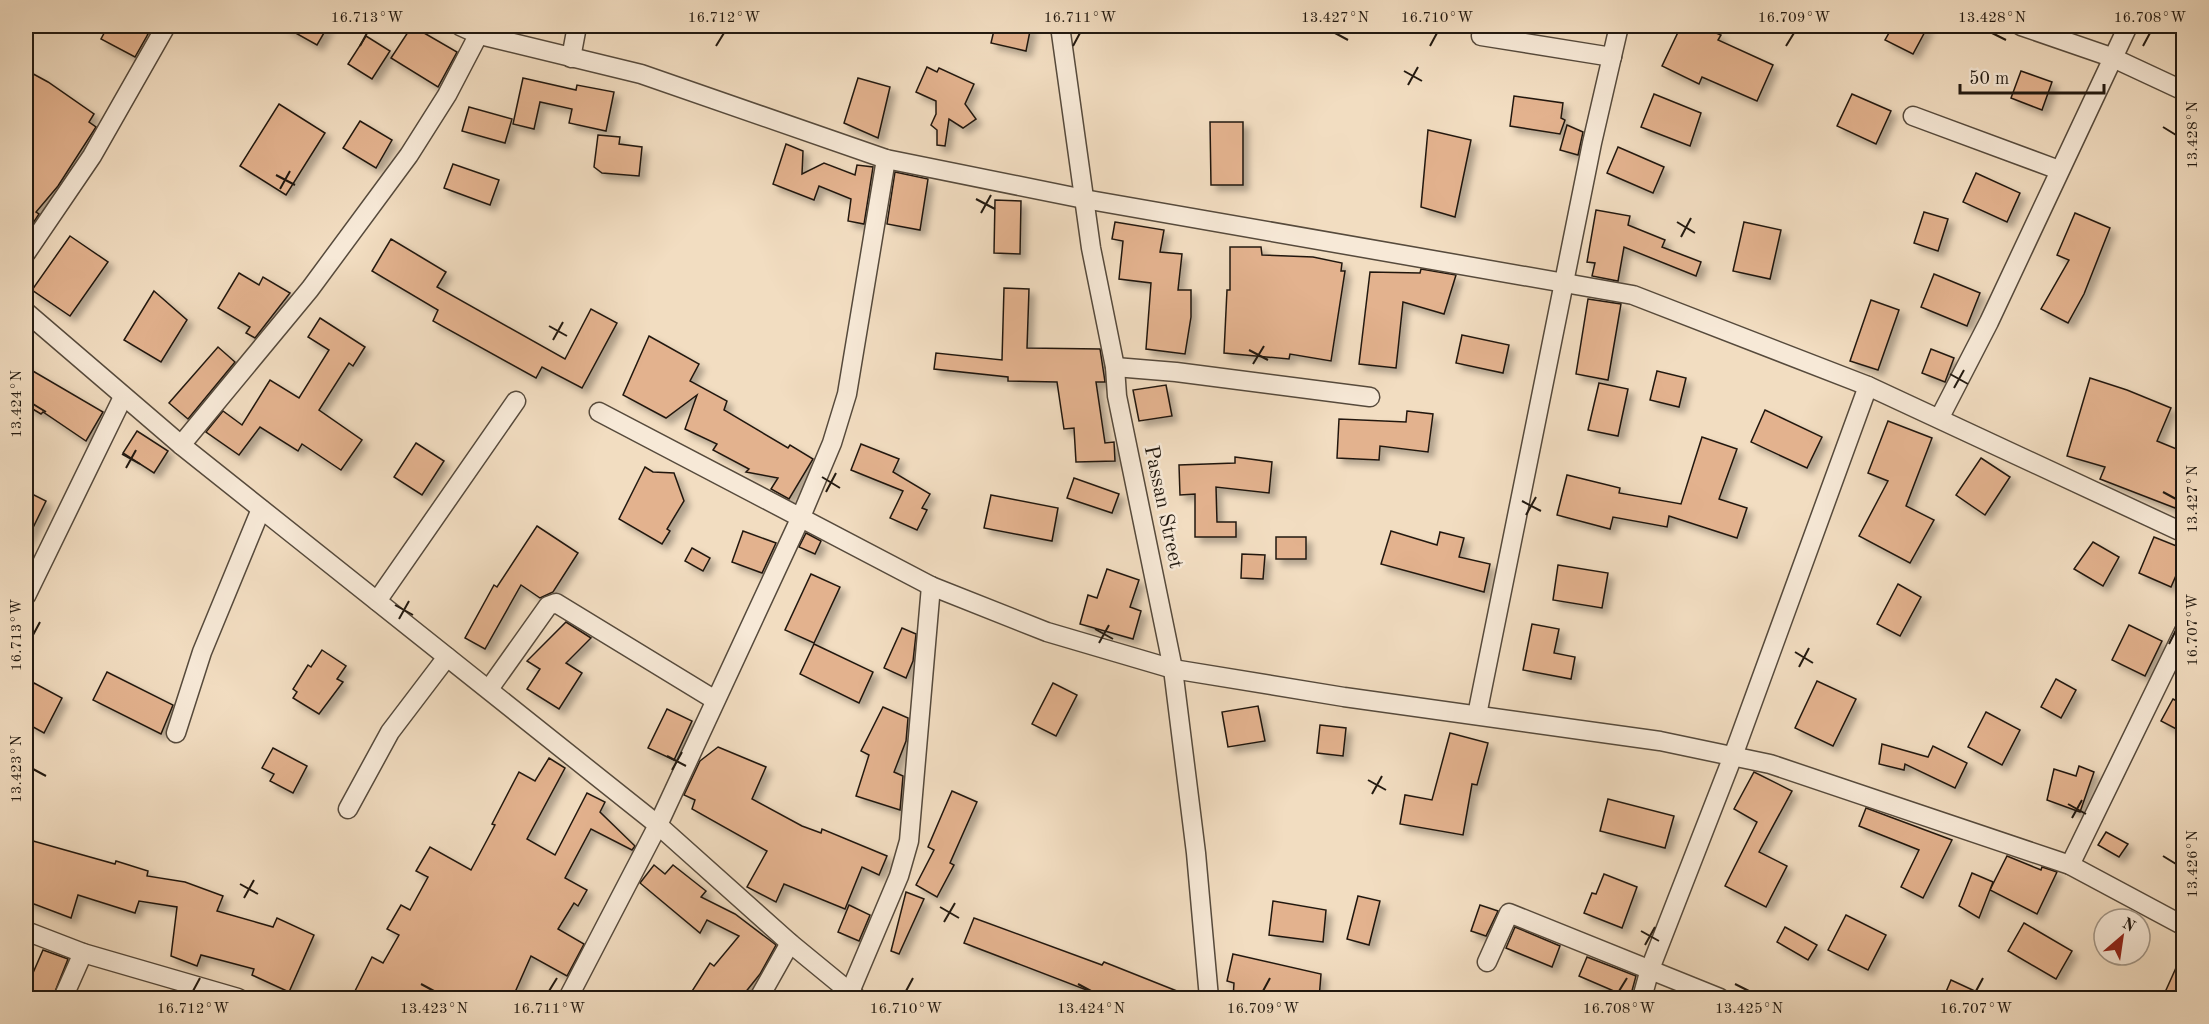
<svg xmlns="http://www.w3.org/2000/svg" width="2209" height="1024" viewBox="0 0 2209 1024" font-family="'Old Standard TT',serif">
	<defs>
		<filter id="shadow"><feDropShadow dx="5.5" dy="5.5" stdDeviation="3" flood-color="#0004"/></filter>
	</defs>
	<rect width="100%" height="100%" fill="#f2ddc1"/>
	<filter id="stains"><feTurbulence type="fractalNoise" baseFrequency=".00333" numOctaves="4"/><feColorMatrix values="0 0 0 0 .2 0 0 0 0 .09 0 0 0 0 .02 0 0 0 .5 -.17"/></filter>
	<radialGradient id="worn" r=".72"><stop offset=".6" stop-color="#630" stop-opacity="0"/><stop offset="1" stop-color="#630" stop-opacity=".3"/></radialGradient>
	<!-- building -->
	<g fill="#e3b28e" stroke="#221910" stroke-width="1.5" filter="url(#shadow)">
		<polygon points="108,26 143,26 141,30 148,34 135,57 101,39"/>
		<polygon points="283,26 328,26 317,45"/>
		<polygon points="412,26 457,52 438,87 391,58"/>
		<polygon points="995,26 1031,26 1026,51 991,43"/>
		<polygon points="1681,26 1699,26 1721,35 1718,40 1773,65 1757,101 1702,77 1699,84 1662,66"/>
		<polygon points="1893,26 1928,26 1913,54 1885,40"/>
		<polygon points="366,36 390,51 372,79 348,64"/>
		<polygon points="927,67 937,72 939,68 974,84 965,104 976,119 963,128 949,119 945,146 937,145 937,130 931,125 936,114 936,101 916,92"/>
		<polygon points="26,70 48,82 94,114 89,122 96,127 58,186 36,212 39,214 26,234"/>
		<polygon points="2021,71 2052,82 2042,110 2011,98"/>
		<polygon points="523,78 576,90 577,85 614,92 606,131 569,123 572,109 540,102 534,129 513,124"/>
		<polygon points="858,78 890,87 878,138 844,123"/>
		<polygon points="1654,94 1701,113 1690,146 1641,127"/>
		<polygon points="1852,94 1891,111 1876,144 1837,126"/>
		<polygon points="1514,96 1563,103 1561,118 1565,120 1560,134 1510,126"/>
		<polygon points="279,104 325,133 286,195 240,166"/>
		<polygon points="469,107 512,119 505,143 462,131"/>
		<polygon points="360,121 392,140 376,168 343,148"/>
		<polygon points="1210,122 1243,122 1243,185 1211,185"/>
		<polygon points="1567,125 1583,132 1578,155 1560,150"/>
		<polygon points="1428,130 1471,140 1455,217 1421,207"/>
		<polygon points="598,135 620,137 619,144 642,147 639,176 602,173 594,167"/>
		<polygon points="786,144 803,151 802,174 824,163 855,175 857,165 873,167 864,224 848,221 851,199 819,186 814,200 773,184"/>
		<polygon points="1618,147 1664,167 1653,193 1607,173"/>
		<polygon points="453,164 499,180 490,205 444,188"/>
		<polygon points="895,172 928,179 920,230 887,224"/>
		<polygon points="1976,173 2020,193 2007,222 1963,202"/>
		<polygon points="995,200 1021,201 1020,254 994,253"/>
		<polygon points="1596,210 1630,216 1628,225 1665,240 1662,247 1701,262 1696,276 1624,247 1618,281 1592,276 1595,263 1587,262"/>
		<polygon points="1924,212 1948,219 1938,251 1914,243"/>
		<polygon points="2075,213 2110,228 2084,294 2068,323 2041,309 2069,260 2057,255"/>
		<polygon points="1115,222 1164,230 1160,252 1182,254 1178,290 1191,290 1191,317 1185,354 1146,349 1151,283 1119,279 1123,241 1112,239"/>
		<polygon points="1744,222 1781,230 1770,279 1733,271"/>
		<polygon points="70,236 108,262 70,316 32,290"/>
		<polygon points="391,239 446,272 437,287 565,359 591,309 617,323 582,388 542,367 536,378 433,321 438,310 372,271"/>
		<polygon points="1230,247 1261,247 1262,255 1313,257 1342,263 1341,271 1345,271 1331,361 1290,354 1289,359 1224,353 1227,290 1230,290"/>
		<polygon points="1421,269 1456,275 1444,314 1403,302 1396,368 1359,364 1370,272 1420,273"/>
		<polygon points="239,273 259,285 263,277 290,293 255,338 246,333 250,327 218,308"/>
		<polygon points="1934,274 1980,293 1967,326 1921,307"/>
		<polygon points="1004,288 1029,289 1027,348 1100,349 1105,382 1096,382 1105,443 1114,442 1115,461 1076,462 1074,428 1064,429 1057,382 1008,381 1008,377 934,369 936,353 1002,360"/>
		<polygon points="154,291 187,320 161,362 124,340"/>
		<polygon points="1588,299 1621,304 1608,380 1576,374"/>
		<polygon points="1871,300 1899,310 1878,370 1850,361"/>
		<polygon points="320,318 365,347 353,366 349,363 319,410 362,440 341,470 302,444 298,451 260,427 239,455 206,432 223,411 242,425 270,380 299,398 329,350 308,337"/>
		<polygon points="1462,335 1509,345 1503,373 1456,363"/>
		<polygon points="649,336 699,364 690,381 727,401 724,410 788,448 790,445 813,459 789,499 771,489 778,478 746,472 749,469 713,450 717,444 685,429 697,395 666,418 623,395"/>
		<polygon points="218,347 235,362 188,419 169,403"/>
		<polygon points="1931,349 1954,358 1945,382 1922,373"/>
		<polygon points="26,367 103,412 86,441 43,412 41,414 26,405"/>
		<polygon points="1657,371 1686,378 1679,407 1650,400"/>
		<polygon points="2090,378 2127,390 2171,408 2157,441 2184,452 2184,488 2175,508 2100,479 2105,467 2067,456"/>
		<polygon points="1599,383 1628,389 1618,436 1588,430"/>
		<polygon points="1166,385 1172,416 1139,421 1133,390"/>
		<polygon points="1765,410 1822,437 1807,468 1751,442"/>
		<polygon points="1407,411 1433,414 1428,452 1380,446 1379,460 1337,458 1339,419 1406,422"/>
		<polygon points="1888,421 1932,438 1906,506 1934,520 1910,563 1859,536 1888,481 1868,473"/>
		<polygon points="137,431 168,451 154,473 123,453"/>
		<polygon points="1702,437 1737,449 1719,499 1747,508 1737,538 1669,516 1667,527 1613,517 1610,529 1557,515 1567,475 1620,488 1619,493 1681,504"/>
		<polygon points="416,443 444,461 422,495 394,477"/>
		<polygon points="861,444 899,459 893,472 930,494 922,508 927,510 917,530 890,518 903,491 851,470"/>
		<polygon points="1235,457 1272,462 1269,493 1216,487 1217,522 1236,522 1236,537 1195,537 1195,494 1180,495 1179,465 1235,463"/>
		<polygon points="1981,458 2010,477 1985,515 1956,495"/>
		<polygon points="645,467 653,472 674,473 684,501 667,529 670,531 662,544 619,519"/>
		<polygon points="1074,478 1119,494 1112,513 1067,498"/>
		<polygon points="26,491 46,501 26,542"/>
		<polygon points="991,495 1058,508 1052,541 984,528"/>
		<polygon points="537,526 578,553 553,592 540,598 521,585 485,649 465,638 494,585 497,587"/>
		<polygon points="743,531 776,543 762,573 732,562"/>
		<polygon points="1391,531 1437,545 1440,532 1464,538 1459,557 1490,564 1484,592 1381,564"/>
		<polygon points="806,533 821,541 815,554 799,547"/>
		<rect x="1276" y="537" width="30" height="22"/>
		<polygon points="2154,537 2184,549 2184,557 2171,587 2139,573"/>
		<polygon points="2093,542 2119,557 2103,586 2074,569"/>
		<polygon points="692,548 710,558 703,571 685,561"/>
		<polygon points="1242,554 1265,555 1263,579 1241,578"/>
		<polygon points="1558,565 1608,573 1602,608 1553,600"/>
		<polygon points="1107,569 1139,580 1130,607 1141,611 1133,639 1080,624 1088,595 1097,598"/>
		<polygon points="811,574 840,587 814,643 785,630"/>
		<polygon points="1898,584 1921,597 1900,636 1877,624"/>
		<polygon points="566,622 591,638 566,663 582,673 559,709 527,689 540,669 527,661"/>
		<polygon points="1532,624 1559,629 1554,653 1575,657 1571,679 1523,670"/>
		<polygon points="2129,625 2162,641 2145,676 2112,660"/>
		<polygon points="902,628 916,634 913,661 906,678 884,668"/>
		<polygon points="814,644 873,672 859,703 800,674"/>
		<polygon points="322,650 346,666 337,679 343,682 319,714 293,698 297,692 293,689 308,665 311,667"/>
		<polygon points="107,672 173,705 161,734 93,700"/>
		<polygon points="2056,679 2076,690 2061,718 2041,707"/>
		<polygon points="1817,681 1856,699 1833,746 1795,728"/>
		<polygon points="34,683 62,698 44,733 26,723 26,700"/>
		<polygon points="1053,683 1077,695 1056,736 1032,724"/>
		<polygon points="2173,699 2184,705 2184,733 2161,721"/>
		<polygon points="1258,706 1265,741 1228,747 1222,712"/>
		<polygon points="883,707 908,718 906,741 894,772 903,776 900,810 856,796 869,755 861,751"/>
		<polygon points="667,709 692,721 674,760 648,748"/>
		<polygon points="1986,712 2020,730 2002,765 1968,747"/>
		<polygon points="1320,725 1346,728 1343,756 1317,753"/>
		<polygon points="1450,733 1488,743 1477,785 1472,784 1463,835 1400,824 1405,795 1432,800"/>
		<polygon points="1882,744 1928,757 1933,746 1967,763 1955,788 1905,764 1904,770 1879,764"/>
		<polygon points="718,747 766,767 752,799 802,826 821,833 822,829 887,856 879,875 862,867 845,909 784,884 776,902 747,887 767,851 692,809 695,800 684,795 700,761"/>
		<polygon points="273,748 307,766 293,793 270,781 274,774 262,768"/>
		<polygon points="549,758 565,768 527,839 555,855 587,793 605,802 600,812 635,846 632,850 591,829 565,878 587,890 578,906 574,903 558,929 584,944 567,976 531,956 512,999 351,999 372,957 383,963 399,935 387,929 401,905 410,910 428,877 416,871 430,847 471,870 495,825 492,824 519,772 535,781"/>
		<polygon points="2079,766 2094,772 2080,812 2047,800 2054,769 2076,776"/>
		<polygon points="1754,772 1792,791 1759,852 1787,866 1766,907 1725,886 1757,822 1734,809"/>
		<polygon points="952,791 977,802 950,863 954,865 937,897 916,885 934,850 928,847"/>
		<polygon points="1608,799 1674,816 1665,848 1600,831"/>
		<polygon points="1866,808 1952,840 1923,898 1901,887 1919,850 1859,826"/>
		<polygon points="2106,832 2128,844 2119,857 2098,845"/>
		<polygon points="26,839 115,864 116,861 148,871 147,876 185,882 223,896 217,911 273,927 277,918 314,935 289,992 252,975 254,969 201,955 197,966 171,956 177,907 139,901 135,913 78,895 71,918 26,901"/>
		<polygon points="2007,856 2041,870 2042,867 2057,872 2037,914 1990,890"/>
		<polygon points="654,865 665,874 673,865 706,891 701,897 735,914 776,945 760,974 740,999 687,999 710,963 714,966 739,936 707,920 700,933 640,883"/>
		<polygon points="1972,873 1993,882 1979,918 1959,906"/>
		<polygon points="1604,874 1637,887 1622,928 1584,913 1592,893 1596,894"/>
		<polygon points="906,892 924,899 899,954 891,951"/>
		<polygon points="1358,896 1380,901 1369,945 1347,939"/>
		<polygon points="1273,901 1326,910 1323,942 1269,935"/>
		<polygon points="849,905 870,915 859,941 838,932"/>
		<polygon points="1480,905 1498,911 1486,936 1471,931"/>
		<polygon points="1846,915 1886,935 1868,970 1828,950"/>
		<polygon points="974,918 1102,965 1104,962 1197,999 1110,999 964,943"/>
		<polygon points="2024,923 2072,951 2056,979 2008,951"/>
		<polygon points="1515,927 1560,946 1552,967 1506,948"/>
		<polygon points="1785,927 1817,945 1808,960 1777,942"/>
		<polygon points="43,950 68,959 52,999 26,999 26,989"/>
		<polygon points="2184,950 2184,999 2162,999"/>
		<polygon points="1233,954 1321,974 1319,999 1233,999 1234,983 1227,981"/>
		<polygon points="1587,957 1636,976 1630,998 1579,976"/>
		<polygon points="1951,980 1992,999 1943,999"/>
	</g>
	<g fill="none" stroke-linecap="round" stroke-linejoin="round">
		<!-- street casing -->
		<g stroke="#564a3c" stroke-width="21">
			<g id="street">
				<polyline points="460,26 480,35 641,74 886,159 1084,199 1633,295 1868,386 2184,533"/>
				<polyline points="1060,26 1091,248 1115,367 1117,396 1173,669 1196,853 1209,998"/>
				<polyline points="2021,26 2111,57 2184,91"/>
				<polyline points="1481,36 1612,57"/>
				<polyline points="571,58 577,26"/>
				<polyline points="1913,116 2059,170"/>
				<polyline points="26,253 92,156 166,26"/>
				<polyline points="26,312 181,445 658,825 790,943 857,998"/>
				<polyline points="1115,367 1176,372 1370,397"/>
				<polyline points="599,412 931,586 1047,632 1173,669 1344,697 1660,741 1770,764 2070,865 2184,926"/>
				<polyline points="1940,417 1989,322 2128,26"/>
				<polyline points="181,445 310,289 409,155 447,95 483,26"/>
				<polyline points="26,596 123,397"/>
				<polyline points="377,601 516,401"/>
				<polyline points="489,689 548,606 556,603 715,700"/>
				<polyline points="1477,715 1592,143 1619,26"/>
				<polyline points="176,733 202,652 261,509"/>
				<polyline points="348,809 390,732 447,657"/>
				<polyline points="2070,865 2184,631"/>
				<polyline points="26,931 83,953 238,998"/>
				<polyline points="1487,962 1509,913 1720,998"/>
				<polyline points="850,992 899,876 909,841 931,586"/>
				<polyline points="63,998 83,953"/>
				<polyline points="568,998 658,825 800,519 832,443 847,394 886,159"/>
				<polyline points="759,998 790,943"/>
				<polyline points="1642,998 1650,969 1733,756 1868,386"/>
			</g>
		</g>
		<!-- street -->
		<use href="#street" stroke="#f7e9d7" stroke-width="18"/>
	</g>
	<!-- ticks -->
	<path fill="none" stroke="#221910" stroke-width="2" d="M1335,33L1348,40M1992,33L2006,40M360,46L367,33M716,46L724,33M1073,46L1080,33M1430,46L1437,33M1786,46L1794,33M2143,46L2150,33M1404,71L1422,81M1408,85L1418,67M2163,127L2176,135M276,175L295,185M280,189L290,171M976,199L995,209M981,213L991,195M1677,222L1695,233M1681,237L1691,218M549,326L567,336M553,340L563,322M1249,350L1268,360M1253,364L1264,346M1950,374L1968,384M1954,388L1964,370M33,404L46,412M122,454L140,464M126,468L136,450M822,477L840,488M826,492L836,473M2163,492L2176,499M1522,501L1541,511M1526,515L1536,497M395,605L413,615M399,619L409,601M1095,629L1113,639M33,635L40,622M1099,643L1109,625M2169,644L2176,630M1795,652L1813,663M1799,667L1809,648M667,756L686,766M33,769L46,776M672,770L682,752M1368,780L1386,790M1372,794L1382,776M2068,804L2086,814M2072,818L2082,800M2163,856L2176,864M240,884L258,894M244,898L254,880M940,907L959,918M944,922L955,903M1641,931L1659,941M1645,945L1655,927M421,984L434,991M1078,984L1091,991M1735,984L1749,991M193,991L200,978M549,991L557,978M906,991L913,978M1263,991L1270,978M1619,991L1627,978M1976,991L1983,978"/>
	<g text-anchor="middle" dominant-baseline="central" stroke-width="5" stroke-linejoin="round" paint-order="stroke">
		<!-- street labels -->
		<g font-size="21" fill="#221910" stroke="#f7e9d7">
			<text transform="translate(1163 507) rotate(78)">Passan Street</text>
		</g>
	</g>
	<!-- margin -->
	<rect width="2209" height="1024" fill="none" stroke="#f2ddc1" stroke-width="66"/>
	<!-- north arrow -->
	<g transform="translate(2122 937) rotate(29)"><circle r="28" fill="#f7e9d7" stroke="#a29687" stroke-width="1.5"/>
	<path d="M0-4.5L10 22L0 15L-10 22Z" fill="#8f2418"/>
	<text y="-9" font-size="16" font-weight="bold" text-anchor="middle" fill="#221910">N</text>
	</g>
	<!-- scale -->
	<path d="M1960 84v9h144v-9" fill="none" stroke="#221910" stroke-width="3"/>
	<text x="1969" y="84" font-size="18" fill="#221910" stroke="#f7e9d7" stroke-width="4.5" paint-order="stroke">50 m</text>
	<rect x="33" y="33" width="2143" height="958" fill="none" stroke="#221910" stroke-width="2"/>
	<g font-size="15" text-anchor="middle" fill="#221910">
		<text x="367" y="22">16.713°W</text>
		<text x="724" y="22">16.712°W</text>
		<text x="1080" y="22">16.711°W</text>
		<text x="1335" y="22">13.427°N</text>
		<text x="1437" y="22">16.710°W</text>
		<text x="1794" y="22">16.709°W</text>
		<text x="1992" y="22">13.428°N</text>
		<text x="2150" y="22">16.708°W</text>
		<text transform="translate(2192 135) rotate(-90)" y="5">13.428°N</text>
		<text transform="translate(16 404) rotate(-90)" y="5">13.424°N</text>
		<text transform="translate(2192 499) rotate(-90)" y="5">13.427°N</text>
		<text transform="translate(2192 630) rotate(-90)" y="5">16.707°W</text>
		<text transform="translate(16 635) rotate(-90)" y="5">16.713°W</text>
		<text transform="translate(16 769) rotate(-90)" y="5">13.423°N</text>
		<text transform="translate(2192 864) rotate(-90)" y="5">13.426°N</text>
		<text x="193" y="1013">16.712°W</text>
		<text x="434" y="1013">13.423°N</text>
		<text x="549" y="1013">16.711°W</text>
		<text x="906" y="1013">16.710°W</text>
		<text x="1091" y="1013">13.424°N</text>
		<text x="1263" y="1013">16.709°W</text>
		<text x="1619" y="1013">16.708°W</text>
		<text x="1749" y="1013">13.425°N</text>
		<text x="1976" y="1013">16.707°W</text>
	</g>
	<rect width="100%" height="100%" filter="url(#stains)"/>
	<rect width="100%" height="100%" fill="url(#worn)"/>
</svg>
